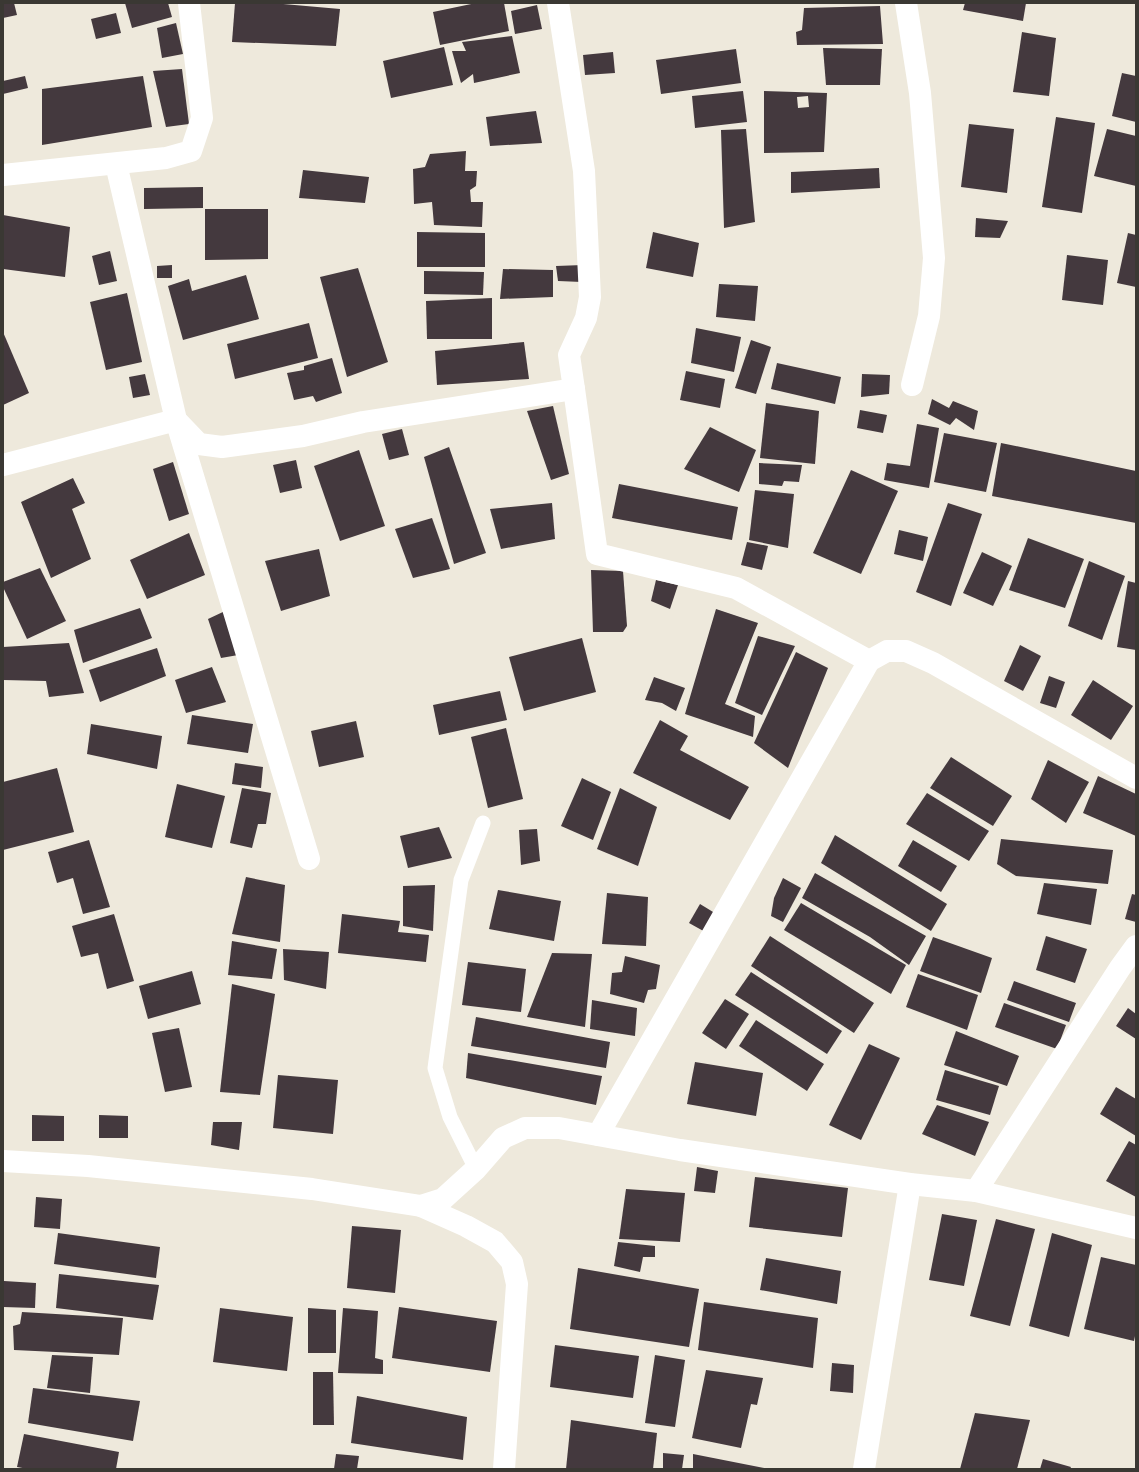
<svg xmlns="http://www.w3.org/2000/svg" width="1139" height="1472" viewBox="0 0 1139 1472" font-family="Barlow,sans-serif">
	<rect width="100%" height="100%" fill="#eee9dc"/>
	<!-- building -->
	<g fill="#44393e" fill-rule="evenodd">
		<polygon points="3,3 14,3 17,15 3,18"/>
		<polygon points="125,3 168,3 172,17 132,28"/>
		<polygon points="235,3 272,3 340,9 336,46 232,42"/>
		<polygon points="476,3 504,3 509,31 440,45 433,12"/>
		<polygon points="965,3 1026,3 1023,21 963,10"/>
		<polygon points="537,5 542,29 515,34 511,11"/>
		<polygon points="880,6 883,44 797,45 796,32 802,30 804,8"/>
		<polygon points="116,13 121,33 96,39 91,19"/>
		<polygon points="176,23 183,54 162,58 157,28"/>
		<polygon points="1022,32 1056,38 1049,96 1013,92"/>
		<polygon points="512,36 520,73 474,83 473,74 461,83 452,51 466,51 462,42"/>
		<polygon points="444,47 453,85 391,98 383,61"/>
		<polygon points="823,48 882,49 880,85 826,85"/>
		<polygon points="736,49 741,83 661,94 656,60"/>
		<polygon points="613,52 615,73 585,75 583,55"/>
		<polygon points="182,69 189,124 166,127 153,71"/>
		<polygon points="1122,73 1136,76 1136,122 1112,116"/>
		<polygon points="25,76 28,88 3,94 3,81"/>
		<polygon points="143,76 152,127 42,145 42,89"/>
		<polygon points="743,91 747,122 695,128 692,96"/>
		<path d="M764,91L827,93L824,152L764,153ZM808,96L809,107L798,108L797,97Z"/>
		<polygon points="536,111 542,143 490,146 486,117"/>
		<polygon points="1056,117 1095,123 1082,213 1042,207"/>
		<polygon points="969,124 1014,129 1007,193 961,187"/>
		<polygon points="746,129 755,222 724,228 721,130"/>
		<polygon points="1107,129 1136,136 1136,186 1094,176"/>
		<polygon points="466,151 465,171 477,171 476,186 470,190 471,202 483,202 482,227 434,225 432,202 414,204 413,169 425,167 430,154"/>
		<polygon points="879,168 880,188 791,193 791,172"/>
		<polygon points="303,170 369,177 365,203 299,198"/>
		<polygon points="203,187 203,208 144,209 144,188"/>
		<polygon points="205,209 268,209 268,259 205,260"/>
		<polygon points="3,215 70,227 65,277 3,269"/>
		<polygon points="976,218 1008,221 1000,238 975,237"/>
		<polygon points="417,232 485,233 485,267 417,267"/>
		<polygon points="653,232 699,243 693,277 646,268"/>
		<polygon points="1128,233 1136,235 1136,287 1117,283"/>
		<polygon points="110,251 117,281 99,285 92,256"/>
		<polygon points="1067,255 1108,260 1103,305 1062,300"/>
		<polygon points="172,265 172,278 157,278 157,266"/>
		<polygon points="583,265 582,282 558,281 556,266"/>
		<polygon points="358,268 388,362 347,377 320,277"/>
		<polygon points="503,269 553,270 553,297 500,299"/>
		<polygon points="424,271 484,272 483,295 424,294"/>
		<polygon points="246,275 259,319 183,340 168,286 189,279 192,291"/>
		<polygon points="719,284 758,286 755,321 716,317"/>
		<polygon points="127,293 142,362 106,370 90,302"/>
		<polygon points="492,298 492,339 427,339 426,301"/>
		<polygon points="309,323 318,358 235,379 227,344"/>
		<polygon points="696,328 741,337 734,372 691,363"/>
		<polygon points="3,332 29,393 3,405"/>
		<polygon points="751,340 771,347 756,394 735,388"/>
		<polygon points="524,342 529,379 437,385 435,351"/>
		<polygon points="332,358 342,393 316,402 313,396 294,400 287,373 304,370 304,366"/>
		<polygon points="777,363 841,377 835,404 771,389"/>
		<polygon points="686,371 725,379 720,408 680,400"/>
		<polygon points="145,374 150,395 133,398 129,377"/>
		<polygon points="862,374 890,375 889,394 861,397"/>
		<polygon points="932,399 949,408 953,401 978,411 974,430 956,418 950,425 928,414"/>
		<polygon points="766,403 819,411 815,464 760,458"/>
		<polygon points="553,406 569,474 551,480 527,411"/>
		<polygon points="860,410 887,415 883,433 857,428"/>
		<polygon points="917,424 939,428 929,488 884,480 887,463 910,466"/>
		<polygon points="710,427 756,450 739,492 684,469"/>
		<polygon points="402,429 409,455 389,460 382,434"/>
		<polygon points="944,433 997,443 986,492 934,482"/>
		<polygon points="1001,443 1136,471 1136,523 992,496"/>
		<polygon points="449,447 486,553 454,564 424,457"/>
		<polygon points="359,450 385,526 340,541 314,466"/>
		<polygon points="296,460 302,488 280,493 273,465"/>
		<polygon points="173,462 189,514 169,521 153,469"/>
		<polygon points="759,463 802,465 799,482 784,481 782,486 759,484"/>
		<polygon points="851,470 898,491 861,574 813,553"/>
		<polygon points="73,478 85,503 72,509 91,559 51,578 21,502"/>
		<polygon points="619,484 738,507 732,540 612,518"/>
		<polygon points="755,490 794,494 788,548 749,540"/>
		<polygon points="552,503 555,539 501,549 490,509"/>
		<polygon points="948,503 982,514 951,606 916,592"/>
		<polygon points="432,518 450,569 413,578 395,529"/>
		<polygon points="899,530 928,537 923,561 894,554"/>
		<polygon points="189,533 205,575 147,599 130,560"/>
		<polygon points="1028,538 1084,559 1065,608 1009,590"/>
		<polygon points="747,542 768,546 762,570 741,565"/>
		<polygon points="319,549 330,596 281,611 265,561"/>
		<polygon points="982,552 1012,566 993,606 963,593"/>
		<polygon points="1089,561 1125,576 1102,640 1068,626"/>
		<polygon points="40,568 66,621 27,639 3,587 3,582"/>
		<polygon points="591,570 623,571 627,626 623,632 593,632"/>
		<polygon points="656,580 678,585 670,609 651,601"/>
		<polygon points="1128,581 1136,583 1136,650 1117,647"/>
		<polygon points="140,608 152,638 83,663 74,630"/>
		<polygon points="716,609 758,623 725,704 755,716 753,737 685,714"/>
		<polygon points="225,611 244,654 221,658 208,619"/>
		<polygon points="758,636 795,646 762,715 735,703"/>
		<polygon points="582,638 596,692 524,711 509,657"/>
		<polygon points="69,643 84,693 49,697 46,681 3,680 3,647"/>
		<polygon points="1020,645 1041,656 1023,691 1004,681"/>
		<polygon points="157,648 166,676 100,702 89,670"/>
		<polygon points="796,652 828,668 788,768 754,743"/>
		<polygon points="212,667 226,702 186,713 175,680"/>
		<polygon points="1049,676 1065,682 1056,708 1040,703"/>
		<polygon points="654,677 685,688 676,711 662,703 645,700"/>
		<polygon points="1093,680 1133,706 1111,740 1071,715"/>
		<polygon points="500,691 507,720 439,735 433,705"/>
		<polygon points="192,715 253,724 248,753 187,744"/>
		<polygon points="660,720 688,736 680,750 749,787 730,820 633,773"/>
		<polygon points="356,721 364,757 319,767 311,731"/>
		<polygon points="91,724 162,736 157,769 87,754"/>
		<polygon points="506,728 523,799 488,808 471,737"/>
		<polygon points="951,757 1012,796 993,826 930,788"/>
		<polygon points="1048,760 1089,782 1066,823 1031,799"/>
		<polygon points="235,763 263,767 261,788 232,784"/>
		<polygon points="57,768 74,832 3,850 3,782"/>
		<polygon points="1098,776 1136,794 1136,836 1083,813"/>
		<polygon points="582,778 611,792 593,840 561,826"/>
		<polygon points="177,784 225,796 212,848 165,837"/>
		<polygon points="242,788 271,793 266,824 258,824 252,848 230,843"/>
		<polygon points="620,788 657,807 638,866 597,849"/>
		<polygon points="927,793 989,831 969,861 906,824"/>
		<polygon points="439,827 452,858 408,868 400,836"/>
		<polygon points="537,829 540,861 521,865 519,830"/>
		<polygon points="835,835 947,904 931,931 821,863"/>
		<polygon points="1001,839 1113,850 1108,884 1016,876 997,864"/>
		<polygon points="89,840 110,907 83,914 73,878 57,883 48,852"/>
		<polygon points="913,840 957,866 941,892 898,866"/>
		<polygon points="815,873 926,936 909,965 870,937 802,898"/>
		<polygon points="246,877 285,885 280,942 232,934"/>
		<polygon points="783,878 801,888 783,922 771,916 774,898"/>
		<polygon points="1044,883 1097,889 1091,925 1037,914"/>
		<polygon points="435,885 433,931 403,926 403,886"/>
		<polygon points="498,890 561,901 554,941 489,929"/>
		<polygon points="607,893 648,897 646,946 602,944"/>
		<polygon points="1132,894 1136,895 1136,922 1125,919"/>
		<polygon points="801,903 906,965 891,994 784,930"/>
		<polygon points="700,904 718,915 707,933 689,923"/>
		<polygon points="114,914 134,981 107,989 98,953 81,957 72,926"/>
		<polygon points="342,914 400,921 398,932 429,935 426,962 338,953"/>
		<polygon points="770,936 874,1003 854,1033 751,966"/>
		<polygon points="1046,936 1087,949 1075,983 1036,970"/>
		<polygon points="933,937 992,958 981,993 920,971"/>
		<polygon points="232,941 277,949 272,979 228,975"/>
		<polygon points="283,949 329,952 326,989 284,980"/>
		<polygon points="552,953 592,954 585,1027 527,1017"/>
		<polygon points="625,956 660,965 656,989 648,990 644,1003 610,994 612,973 622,972"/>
		<polygon points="468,962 526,969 521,1012 462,1005"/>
		<polygon points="192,971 201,1004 148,1019 139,986"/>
		<polygon points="751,972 842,1031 827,1054 735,995"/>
		<polygon points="918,974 978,995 967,1030 906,1007"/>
		<polygon points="1014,981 1076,1003 1069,1022 1007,1000"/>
		<polygon points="232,984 275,994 260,1095 220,1092"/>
		<polygon points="725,999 749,1014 726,1049 702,1033"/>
		<polygon points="592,1000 637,1008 635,1036 590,1029"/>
		<polygon points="1004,1003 1066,1025 1057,1049 995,1027"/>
		<polygon points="1128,1008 1136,1014 1136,1039 1116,1026"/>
		<polygon points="476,1017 610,1042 606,1068 471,1046"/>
		<polygon points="756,1020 824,1064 807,1091 739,1046"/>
		<polygon points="179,1028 192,1087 165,1092 152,1033"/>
		<polygon points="956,1031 1019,1056 1007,1086 944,1065"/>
		<polygon points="869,1044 900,1058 861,1140 829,1125"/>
		<polygon points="468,1053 602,1076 596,1105 466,1078"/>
		<polygon points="695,1062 763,1073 756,1116 687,1104"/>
		<polygon points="945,1070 999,1086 990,1115 936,1100"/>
		<polygon points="278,1075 338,1080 333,1134 273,1128"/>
		<polygon points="1116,1087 1136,1099 1136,1136 1100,1114"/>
		<polygon points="937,1105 989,1122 975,1156 922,1134"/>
		<polygon points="32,1115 64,1116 64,1141 32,1141"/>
		<polygon points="99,1115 128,1116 128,1138 99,1138"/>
		<polygon points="213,1122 242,1122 239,1150 211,1145"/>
		<polygon points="1129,1141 1136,1145 1136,1197 1106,1181"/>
		<polygon points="697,1167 718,1171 715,1193 694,1191"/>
		<polygon points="755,1177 848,1188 842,1237 749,1227"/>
		<polygon points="626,1189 685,1193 680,1242 619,1239"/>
		<polygon points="36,1197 62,1199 60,1229 34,1227"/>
		<polygon points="942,1214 977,1220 964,1286 929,1280"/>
		<polygon points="996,1219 1035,1229 1010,1326 970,1316"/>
		<polygon points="352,1226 401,1230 395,1293 347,1288"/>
		<polygon points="58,1233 160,1247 156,1278 54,1264"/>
		<polygon points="1052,1233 1092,1245 1069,1337 1029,1326"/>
		<polygon points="618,1242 655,1246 655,1257 643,1257 640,1272 614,1266"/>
		<polygon points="1101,1257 1136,1265 1136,1331 1134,1341 1084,1329"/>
		<polygon points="766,1258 841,1271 837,1304 760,1290"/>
		<polygon points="578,1268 699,1289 689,1347 570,1329"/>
		<polygon points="59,1274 159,1285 153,1320 56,1308"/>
		<polygon points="4,1281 36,1283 35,1308 3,1307"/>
		<polygon points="704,1302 818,1318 813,1368 698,1350"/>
		<polygon points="399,1307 497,1321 490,1372 392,1358"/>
		<polygon points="220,1308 293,1317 287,1371 213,1362"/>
		<polygon points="308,1308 336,1310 336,1353 308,1353"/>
		<polygon points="343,1308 378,1311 375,1358 383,1360 383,1374 338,1373"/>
		<polygon points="22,1312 123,1318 119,1355 14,1350 13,1326 20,1324"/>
		<polygon points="555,1345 639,1356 633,1398 550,1387"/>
		<polygon points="52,1355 93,1357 90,1393 47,1388"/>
		<polygon points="655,1355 685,1360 675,1427 645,1423"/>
		<polygon points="832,1363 854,1365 853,1393 830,1391"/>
		<polygon points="706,1370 763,1378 757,1405 751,1404 741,1448 692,1438"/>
		<polygon points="313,1372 333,1372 334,1425 313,1425"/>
		<polygon points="33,1388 140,1401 133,1441 28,1423"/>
		<polygon points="357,1396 467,1417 463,1460 351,1443"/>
		<polygon points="975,1413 1030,1420 1017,1469 960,1469"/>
		<polygon points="571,1420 657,1433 653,1469 566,1469"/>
		<polygon points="24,1434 119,1452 116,1469 28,1469 17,1467"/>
		<polygon points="663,1453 684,1455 682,1469 663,1469"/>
		<polygon points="336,1454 359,1456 357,1469 334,1469"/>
		<polygon points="693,1454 764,1468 763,1469 693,1469"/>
		<polygon points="1043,1459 1071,1467 1070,1469 1040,1469"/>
	</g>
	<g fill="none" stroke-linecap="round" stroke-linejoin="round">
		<!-- service -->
		<polyline stroke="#fff" stroke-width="15" points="476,1169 450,1117 435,1068 461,880 483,823"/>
		<!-- minor -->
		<g stroke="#fff" stroke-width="22">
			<polyline points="906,3 920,93 934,258 929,316 912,385"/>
			<polyline points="116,164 176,420 309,859"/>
			<polyline points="3,175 166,158 191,151 202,118 189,3"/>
			<polyline points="574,389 597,554 736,588 869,661"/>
			<polyline points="3,465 176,420 199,444 222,447 303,436 363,422 574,389 569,355 586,318 590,297 584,171 558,3"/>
			<polyline points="598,1135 869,661 887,651 906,651 933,663 1136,778"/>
			<polyline points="3,1161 88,1166 312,1189 421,1206 443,1199 476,1169 503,1138 525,1128 559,1128 680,1150 910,1184 976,1191 1136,1228"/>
			<polyline points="976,1191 1120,968 1136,946"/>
			<polyline points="421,1206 466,1226 495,1242 512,1262 517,1284 504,1469"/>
			<polyline points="864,1469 910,1184"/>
		</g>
	</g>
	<!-- border -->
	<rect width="1139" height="1472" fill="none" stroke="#3a3833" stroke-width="8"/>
</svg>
